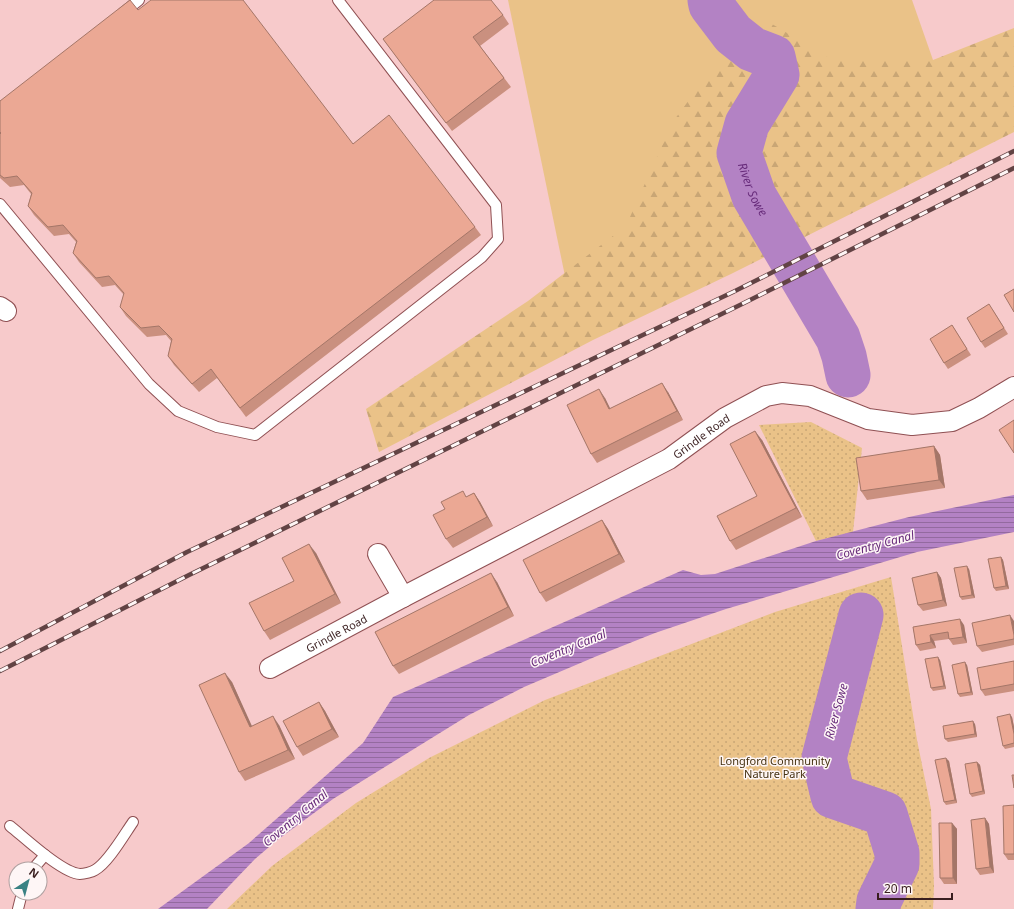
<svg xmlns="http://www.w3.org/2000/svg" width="1014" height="909" viewBox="0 0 1014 909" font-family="'Noto Sans',sans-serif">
	<defs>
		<pattern id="forest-firs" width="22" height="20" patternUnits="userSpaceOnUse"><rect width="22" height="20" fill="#eac288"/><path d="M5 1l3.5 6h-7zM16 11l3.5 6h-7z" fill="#c9a675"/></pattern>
		<pattern id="park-dots" width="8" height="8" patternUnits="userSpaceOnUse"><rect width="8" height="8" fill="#eac288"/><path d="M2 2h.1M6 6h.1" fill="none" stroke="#c9a675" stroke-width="1.8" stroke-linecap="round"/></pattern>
		<pattern id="water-rules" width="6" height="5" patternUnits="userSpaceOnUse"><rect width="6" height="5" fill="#b382c4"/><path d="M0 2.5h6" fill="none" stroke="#936a9f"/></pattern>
	</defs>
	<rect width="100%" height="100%" fill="#f7cacb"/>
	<!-- grass -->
	<polygon fill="#eac288" points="508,0 912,0 933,60 572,310"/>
	<!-- forest -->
	<polygon fill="url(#forest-firs)" points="772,24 834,61 933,60 1014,28 1014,132 731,274 593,340 379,452 366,409 528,301 626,226 672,123 706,77"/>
	<!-- park -->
	<g fill="url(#park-dots)">
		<polygon points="811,422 862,448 853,532 816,541 759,425"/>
		<polygon points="891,577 917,740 931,809 934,886 933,909 227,909 272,866 356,803 429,758 545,700 775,612"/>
	</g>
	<!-- water -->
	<polygon fill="url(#water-rules)" points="1014,495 1014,532 917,552 726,609 655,633 597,656 524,687 469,715 333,799 276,841 255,859 207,909 158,909 249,843 363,743 393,697 683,570 701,575 715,574 816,541 909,517"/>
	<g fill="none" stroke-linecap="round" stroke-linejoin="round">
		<!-- river -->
		<g stroke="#b382c4" stroke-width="45">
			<path id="s1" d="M710,0L711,5L733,34L752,49L773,57L777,75L747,124L739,153L754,196L838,338L844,356L848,375"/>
			<polyline points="861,615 824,758 833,796 885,814 897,853 897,864 879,901 878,909"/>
		</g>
		<!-- service casing -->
		<g stroke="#8f5053" stroke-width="12">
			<g id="service">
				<polyline points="123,13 139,0"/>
				<polyline points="0,204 149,384 178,411 217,427 255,435 482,257 498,239 496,205 338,0"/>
				<path d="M10,826C25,838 62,873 80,874C84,874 92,872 95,870C108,863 124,835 133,822"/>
				<polyline points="33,869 45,855"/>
				<polyline points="18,909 22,893"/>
			</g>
		</g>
		<!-- minor casing -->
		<g stroke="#8f5053" stroke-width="22">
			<g id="minor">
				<polyline points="0,307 6,311"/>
				<polyline points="378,554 403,597"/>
				<path id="s2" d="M270,668L403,597L669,459L725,418L766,396L782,393L810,396L868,419L912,425L952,421L979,408L1014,387"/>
			</g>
		</g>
		<!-- service -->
		<use href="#service" stroke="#fff" stroke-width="10"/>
		<!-- minor -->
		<use href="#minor" stroke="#fff" stroke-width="20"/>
		<!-- rail casing -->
		<g stroke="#624344" stroke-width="4.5">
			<g id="rail">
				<polyline points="0,651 187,552 733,292 1014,151"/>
				<polyline points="0,671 189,575 740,305 1014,168"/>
			</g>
		</g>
		<!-- rail -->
		<use href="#rail" stroke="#fef6f6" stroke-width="3" stroke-dasharray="9" stroke-linecap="butt"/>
	</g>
	<!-- wall -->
	<g fill="#ca907f">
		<polygon points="138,10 353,144 475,227 481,235 246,417 217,378 199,392 174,365 168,356 171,341 166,335 147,337 126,316 120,307 124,295 115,285 102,287 79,262 73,253 76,242 69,234 54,236 34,215 28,206 31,194 24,185 10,187 0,178 0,101"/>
		<polygon points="503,15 509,24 480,46 511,87 452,131 383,39"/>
		<polygon points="993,310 1008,334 985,348 981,342"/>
		<polygon points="952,325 971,355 948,369 944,363"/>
		<polygon points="668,392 683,420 597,463 591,454 605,398 610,409"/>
		<polygon points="762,440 802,517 736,550 730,541 757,496"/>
		<polygon points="934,446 940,455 945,488 867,500 861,491"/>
		<polygon points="474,493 480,502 493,526 453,548 446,539 445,509"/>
		<polygon points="602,520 608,529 625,562 546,602 540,593"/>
		<polygon points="316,553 341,603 270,640 264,631 294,581"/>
		<polygon points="1001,557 1003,560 1009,589 996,591 994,588"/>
		<polygon points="969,569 975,598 962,600 960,597"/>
		<polygon points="937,572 941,578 947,606 923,611 918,605"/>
		<polygon points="497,582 514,616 399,674 393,666"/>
		<polygon points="1014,621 1014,645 982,652 977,646"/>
		<polygon points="964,625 967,643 953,645 949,639 934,641 936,648 920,651 916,645 913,627"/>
		<polygon points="940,660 946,689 933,691 931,688"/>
		<polygon points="1014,661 1014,691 985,696 981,690"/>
		<polygon points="967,665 973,695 960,697 958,694"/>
		<polygon points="232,682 251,726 279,725 295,759 245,781 239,772"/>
		<polygon points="319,702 325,711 339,737 303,756 297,747"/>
		<polygon points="1012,717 1014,727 1014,747 1005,749 1003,746"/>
		<polygon points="975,724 977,737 948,742 945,739"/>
		<polygon points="949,761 957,803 946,805 944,802"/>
		<polygon points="977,762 980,765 985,794 972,797 970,794"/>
		<polygon points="1014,805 1014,860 1008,860 1004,854"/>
		<polygon points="985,818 989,824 994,873 980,875 976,869"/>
		<polygon points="952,823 957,829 957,884 944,884 940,878"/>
	</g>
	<!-- shaded-wall -->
	<g fill="#a47668">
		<polygon points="662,383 668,392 683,420 677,411"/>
		<polygon points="599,389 605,398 615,418 609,409"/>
		<polygon points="755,431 762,440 802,517 796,508"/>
		<polygon points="934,446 940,455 945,488 939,480"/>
		<polygon points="474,493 480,502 493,526 487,517"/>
		<polygon points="602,520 608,529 625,562 619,554"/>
		<polygon points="309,544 316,553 341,603 335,594"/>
		<polygon points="1001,557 1003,560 1009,589 1006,586"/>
		<polygon points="967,566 969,569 975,598 972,595"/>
		<polygon points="937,572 941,578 947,606 943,600"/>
		<polygon points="491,573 497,582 514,616 508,607"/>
		<polygon points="1010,615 1014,621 1014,635"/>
		<polygon points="960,619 964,625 967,643 963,637"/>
		<polygon points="930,635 934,641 936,648 931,642"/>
		<polygon points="938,657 940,660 946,689 944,686"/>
		<polygon points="965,662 967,665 973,695 971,692"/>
		<polygon points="225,673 232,682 256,735 250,727"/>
		<polygon points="319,702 325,711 339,737 332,729"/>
		<polygon points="1010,714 1012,717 1014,727 1014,734"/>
		<polygon points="273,716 279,725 295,759 288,750"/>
		<polygon points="973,721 975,724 977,737 975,734"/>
		<polygon points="946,758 949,761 957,803 955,800"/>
		<polygon points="977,762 980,765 985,794 983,791"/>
		<polygon points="985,818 989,824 994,873 990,867"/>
		<polygon points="952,823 957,829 957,884 953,878"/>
	</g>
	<!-- building -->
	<g fill="#eba894" stroke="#a47668">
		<polygon points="130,0 138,10 151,0 243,0 353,144 389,115 475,227 240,408 211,369 192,384 168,356 172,339 159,326 141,328 120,307 124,293 109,276 96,278 73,253 77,241 63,225 48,227 28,206 32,193 17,176 4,178 0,175 0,134 1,133 0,132 0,101"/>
		<polygon points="434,0 491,0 503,15 473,37 504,78 446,123 383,39"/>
		<polygon points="1014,289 1014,312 1004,295"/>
		<polygon points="989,304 1004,328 981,342 967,318"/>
		<polygon points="952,325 967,349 944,363 930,339"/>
		<polygon points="662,383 677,411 591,454 567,405 599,389 609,409"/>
		<polygon points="1014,420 1014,453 999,430"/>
		<polygon points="755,431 796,508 730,541 717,516 757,496 730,444"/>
		<polygon points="934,446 939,480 861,491 856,458"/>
		<polygon points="463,491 466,497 474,493 487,517 446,539 433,515 445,509 441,502"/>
		<polygon points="602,520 619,554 540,593 523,560"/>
		<polygon points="309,544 335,594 264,631 249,603 294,581 282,558"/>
		<polygon points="1001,557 1006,586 994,588 988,559"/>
		<polygon points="967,566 972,595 960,597 954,568"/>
		<polygon points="937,572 943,600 918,605 912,578"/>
		<polygon points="491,573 508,607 393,666 375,632"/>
		<polygon points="1010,615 1014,635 1014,639 977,646 972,623"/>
		<polygon points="960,619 963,637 949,639 948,632 930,635 931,642 916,645 913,627"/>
		<polygon points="938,657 944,686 931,688 925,659"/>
		<polygon points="1014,661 1014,684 981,690 977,668"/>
		<polygon points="965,662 971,692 958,694 952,665"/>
		<polygon points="225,673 250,727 273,716 288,750 239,772 199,685"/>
		<polygon points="319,702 332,729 297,747 283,721"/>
		<polygon points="1010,714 1014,734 1014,743 1003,746 997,717"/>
		<polygon points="973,721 975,734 945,739 943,726"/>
		<polygon points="946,758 955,800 944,802 935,760"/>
		<polygon points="977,762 983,791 970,794 965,764"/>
		<polygon points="1012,775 1014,775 1014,788"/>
		<polygon points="1014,805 1014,854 1004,854 1003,806"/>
		<polygon points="985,818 990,867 976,869 971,820"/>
		<polygon points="939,823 952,823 953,878 940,878"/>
	</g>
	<g text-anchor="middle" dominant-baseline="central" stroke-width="3" stroke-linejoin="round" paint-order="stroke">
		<!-- street labels -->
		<g font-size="11" fill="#391e1f" stroke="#fef6f6">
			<text stroke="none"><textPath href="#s2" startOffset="490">Grindle Road</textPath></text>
			<text stroke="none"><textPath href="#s2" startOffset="75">Grindle Road</textPath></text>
		</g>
		<!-- park labels -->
		<g font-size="11" fill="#453110" stroke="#fef6f6">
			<text x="775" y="760">Longford Community<tspan x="775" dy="13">Nature Park</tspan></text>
		</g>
		<!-- water labels -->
		<g font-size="12" font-style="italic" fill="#682c7b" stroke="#fef6f6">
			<text stroke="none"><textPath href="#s1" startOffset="233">River Sowe</textPath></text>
			<text transform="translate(875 545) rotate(-15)">Coventry Canal</text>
			<text transform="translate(568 648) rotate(-22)">Coventry Canal</text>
			<text transform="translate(836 711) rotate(-75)">River Sowe</text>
			<text transform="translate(295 818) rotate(-40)">Coventry Canal</text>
		</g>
	</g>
	<!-- north arrow -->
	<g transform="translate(28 881) rotate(36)"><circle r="19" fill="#fef6f6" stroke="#afa0a0"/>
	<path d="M0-3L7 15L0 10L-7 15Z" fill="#3a8284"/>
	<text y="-6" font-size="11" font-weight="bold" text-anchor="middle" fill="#391e1f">N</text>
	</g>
	<!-- scale -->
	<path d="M878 893v6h74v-6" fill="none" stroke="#391e1f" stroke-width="2"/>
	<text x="884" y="893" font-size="12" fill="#391e1f" stroke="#fef6f6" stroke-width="3" paint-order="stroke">20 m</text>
</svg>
